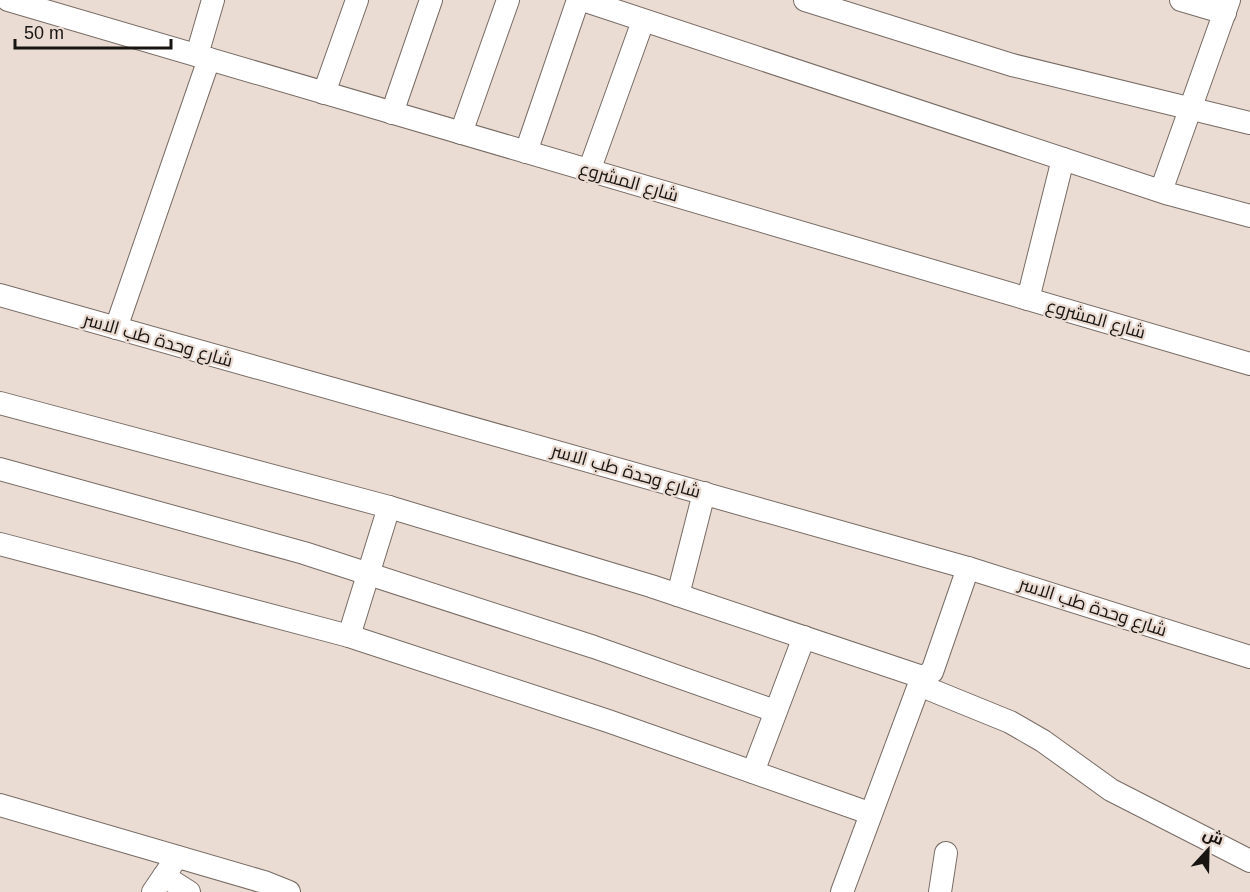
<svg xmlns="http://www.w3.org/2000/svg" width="1250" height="892" viewBox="0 0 1250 892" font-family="Arial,Cairo,sans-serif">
	<rect width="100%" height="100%" fill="#eadcd3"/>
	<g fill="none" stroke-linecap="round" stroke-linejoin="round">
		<!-- minor casing -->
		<g stroke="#776b64" stroke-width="24">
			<g id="minor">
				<polyline points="8,0 1250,364"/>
				<polyline points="583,0 1169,194 1250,216"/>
				<polyline points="805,0 1012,65 1250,123"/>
				<polyline points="1181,0 1225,13"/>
				<polyline points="197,55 213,0"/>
				<polyline points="324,93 357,0"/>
				<polyline points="392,113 431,0"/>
				<polyline points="461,133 508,0"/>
				<polyline points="526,152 578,0"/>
				<polyline points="589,171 643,21"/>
				<polyline points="1161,191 1229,0"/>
				<polyline points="0,295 968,568 1250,657"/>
				<polyline points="1028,299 1063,159"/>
				<polyline points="116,328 209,59"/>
				<polyline points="0,403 389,507 651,586 922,677 932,672 968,568"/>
				<polyline points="0,469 304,553 594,647 775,711"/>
				<polyline points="0,544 349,636 608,721 869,813"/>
				<polyline points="678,595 704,493"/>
				<polyline points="349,636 389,507"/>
				<polyline points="919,685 1010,722 1043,741 1111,790 1250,861"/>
				<polyline points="753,772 804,637"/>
				<polyline points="0,805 264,882 289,892"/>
				<polyline points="164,876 189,892"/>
				<polyline points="153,892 177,857"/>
				<polyline points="842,892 922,677"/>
				<polyline points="940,892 946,853"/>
			</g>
		</g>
		<!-- minor -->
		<use href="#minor" stroke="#fff" stroke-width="22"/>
	</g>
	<g text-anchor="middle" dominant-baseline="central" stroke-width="4.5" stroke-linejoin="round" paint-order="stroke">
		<!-- street labels -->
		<g font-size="18" fill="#181411" stroke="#eadcd3">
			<text transform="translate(629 182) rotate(16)">شارع المشروع</text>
			<text transform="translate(1096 319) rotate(16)">شارع المشروع</text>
			<text transform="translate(158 340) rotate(16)">شارع وحدة طب الاسر</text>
			<text transform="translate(626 471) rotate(16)">شارع وحدة طب الاسر</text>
			<text transform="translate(1093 607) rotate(18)">شارع وحدة طب الاسر</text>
		</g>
	</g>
	<!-- north arrow -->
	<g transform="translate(1208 850) rotate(22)" stroke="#eadcd3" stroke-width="4.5" paint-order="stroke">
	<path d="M0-4.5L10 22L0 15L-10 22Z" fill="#181411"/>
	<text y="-9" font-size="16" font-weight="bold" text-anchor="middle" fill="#181411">ش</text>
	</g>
	<!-- scale -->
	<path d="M15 39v9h156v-9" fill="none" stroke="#181411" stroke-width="3"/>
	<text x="24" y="39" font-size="18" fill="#181411" stroke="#eadcd3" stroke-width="4.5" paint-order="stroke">50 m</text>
</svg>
